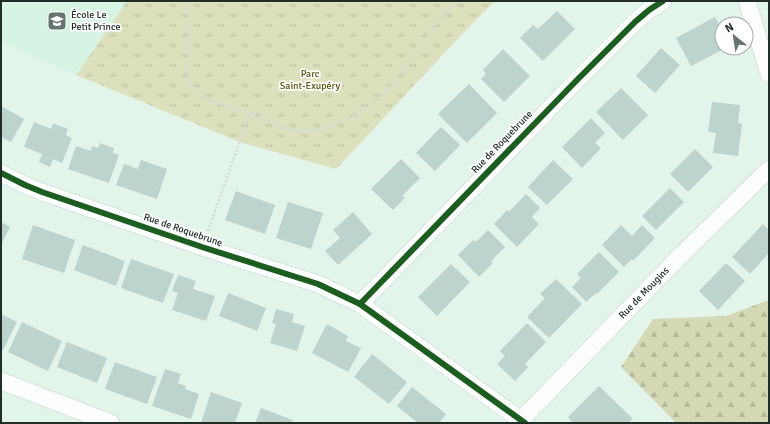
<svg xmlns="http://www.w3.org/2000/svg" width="770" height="424" viewBox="0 0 770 424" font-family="Signika,sans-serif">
	<defs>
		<pattern id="forest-firs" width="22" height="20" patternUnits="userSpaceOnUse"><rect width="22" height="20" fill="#d4d8b4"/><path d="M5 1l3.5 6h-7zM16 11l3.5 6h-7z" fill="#b6ba9b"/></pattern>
		<pattern id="park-tufts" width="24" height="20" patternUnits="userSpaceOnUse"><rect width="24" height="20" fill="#dce0bd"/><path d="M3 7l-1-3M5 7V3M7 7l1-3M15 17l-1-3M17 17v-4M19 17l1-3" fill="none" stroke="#bcc0a2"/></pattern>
	</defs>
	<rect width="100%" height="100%" fill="#e3f5eb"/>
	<!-- built -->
	<polygon fill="#d6f4e4" points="1,1 127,1 76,75 1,42"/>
	<!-- forest -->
	<polygon fill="url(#forest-firs)" points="769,300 769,423 676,423 621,367 653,319 726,316"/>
	<!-- park -->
	<polygon fill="url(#park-tufts)" points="127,1 495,1 467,29 336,169 240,142 76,75"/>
	<!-- building -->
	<g fill="#bcd3ce">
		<polygon points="557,11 575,29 543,61 520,38 533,25 538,29"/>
		<polygon points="715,17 722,30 722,48 726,48 691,66 676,38"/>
		<polygon points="661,48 680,65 655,93 636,76"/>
		<polygon points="503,49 530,76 504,102 481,79 486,74 483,70"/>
		<polygon points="469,84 497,113 467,143 438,114"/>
		<polygon points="621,88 648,115 623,140 596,112"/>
		<polygon points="712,102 740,105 738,123 742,124 738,156 713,153 716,133 708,132"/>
		<polygon points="1,106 24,119 11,142 1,137"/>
		<polygon points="591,118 605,133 595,143 601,148 582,168 562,147"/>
		<polygon points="34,122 51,129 53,123 68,129 66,135 72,138 62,163 53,159 50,167 39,162 42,154 24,147"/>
		<polygon points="441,127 460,145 435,171 416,153"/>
		<polygon points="100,143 114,148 113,153 119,155 109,183 68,169 76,146 91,151 92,146 98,148"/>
		<polygon points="695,149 713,167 688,192 670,174"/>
		<polygon points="401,159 420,178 402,196 405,198 393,210 371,189"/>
		<polygon points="141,160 167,169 157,199 116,185 124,164 138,169"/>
		<polygon points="553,160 573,179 547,205 528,187"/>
		<polygon points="670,188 684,202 656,230 642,216"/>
		<polygon points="236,191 275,205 265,234 225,220"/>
		<polygon points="526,194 540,208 532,217 539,224 517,247 494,224 507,210 509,212"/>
		<polygon points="288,202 323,213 311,249 276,238"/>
		<polygon points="353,212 372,234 338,265 325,251 340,238 333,230"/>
		<polygon points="1,222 10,227 1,245"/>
		<polygon points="763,224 769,230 769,253 750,274 732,257"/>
		<polygon points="33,225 75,240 64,273 22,259"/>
		<polygon points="621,225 632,236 642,225 655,238 633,261 632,259 624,267 602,245"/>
		<polygon points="488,230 505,247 491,261 493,263 479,277 458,255 473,240 476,242"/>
		<polygon points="83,245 125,261 116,286 74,270"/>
		<polygon points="599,252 619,272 597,294 596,293 586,302 572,287 581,278 577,274"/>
		<polygon points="131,259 174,274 163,303 121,288"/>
		<polygon points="726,263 745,281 718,310 699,291"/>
		<polygon points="451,264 470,282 437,316 418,297"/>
		<polygon points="178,275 196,281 193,289 215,296 206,321 172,310 178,293 172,291"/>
		<polygon points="556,279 582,304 549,338 527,317 545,298 540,294"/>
		<polygon points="228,293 266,308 257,331 219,316"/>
		<polygon points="276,309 294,314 292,322 305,326 297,351 270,343 276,324 272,323"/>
		<polygon points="1,314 17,322 3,350 1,349"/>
		<polygon points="22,322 62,341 48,371 8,352"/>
		<polygon points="527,323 546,342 525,364 528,367 515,381 497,364 505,356 500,351"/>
		<polygon points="327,324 348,336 346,341 361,348 348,372 312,353"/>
		<polygon points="67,342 107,358 97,383 57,367"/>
		<polygon points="372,354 407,382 389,404 354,377"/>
		<polygon points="115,362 157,377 147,404 105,389"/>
		<polygon points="165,369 181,374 178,383 186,386 185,389 199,394 191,419 152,406"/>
		<polygon points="599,386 633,419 628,423 573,423 568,417"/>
		<polygon points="412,387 446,414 439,423 418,423 397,406"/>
		<polygon points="211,392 242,403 235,423 201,423"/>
		<polygon points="261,408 293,420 291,423 255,423"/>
	</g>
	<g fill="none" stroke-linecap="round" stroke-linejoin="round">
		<!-- street casing -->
		<g stroke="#c3d1c9" stroke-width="18">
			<g id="street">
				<polyline points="747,1 769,74"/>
				<polyline points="1,173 25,185 42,192 202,247 318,284 360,304 525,423"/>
				<polyline points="360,304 577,80 635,22 649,10 663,1"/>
				<polyline points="1,381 111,423"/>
				<polyline points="521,420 677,259 769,169"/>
			</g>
		</g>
		<!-- path -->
		<g stroke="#d5dbd7" stroke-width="2.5" stroke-dasharray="2 2" stroke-linecap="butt">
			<path d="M185,1C187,12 189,23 189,34C189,44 188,54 188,64C187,68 186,73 187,76C189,83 193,87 197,91C200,95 205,99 209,100C224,107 241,109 255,115C269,121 283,129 298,131C334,134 383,101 403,73C420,48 434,19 459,1"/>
			<polyline points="208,231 250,113"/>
		</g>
		<!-- street -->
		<use href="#street" stroke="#fbfefc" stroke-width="17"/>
		<!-- cycleway casing -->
		<g stroke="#fff" stroke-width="8">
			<g id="cycleway">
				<polyline points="1,173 25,185 42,192 202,247 318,284 360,304 525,423"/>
				<polyline points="360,304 577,80 635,22 649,10 663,1"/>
			</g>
		</g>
		<!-- cycleway -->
		<use href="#cycleway" stroke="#1b5e20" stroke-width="6"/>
	</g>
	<!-- icons -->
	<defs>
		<g id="school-square" transform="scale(1)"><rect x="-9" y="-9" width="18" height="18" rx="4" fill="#65746c" stroke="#fff"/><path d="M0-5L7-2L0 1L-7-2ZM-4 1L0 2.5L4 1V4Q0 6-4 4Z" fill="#fff"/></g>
	</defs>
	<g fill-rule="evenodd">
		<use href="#school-square" x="57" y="21"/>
	</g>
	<g text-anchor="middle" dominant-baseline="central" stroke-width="3.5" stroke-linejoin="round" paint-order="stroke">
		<!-- poi labels -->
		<g font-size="10" fill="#212e27" stroke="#fff" text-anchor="start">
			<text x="71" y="15">École Le<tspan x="71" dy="12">Petit Prince</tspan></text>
		</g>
		<!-- park labels -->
		<g font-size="10" fill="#595008" stroke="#fff">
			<text x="310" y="74">Parc<tspan x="310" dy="12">Saint-Exupéry</tspan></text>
		</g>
		<!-- street labels -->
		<g font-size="10" fill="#212e27" stroke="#fff">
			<text transform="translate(502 142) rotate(-46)">Rue de Roquebrune</text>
			<text transform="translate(183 230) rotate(19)">Rue de Roquebrune</text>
			<text transform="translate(644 293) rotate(-46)">Rue de Mougins</text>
		</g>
	</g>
	<!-- border -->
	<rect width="770" height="424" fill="none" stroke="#212e27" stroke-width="4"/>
	<!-- north arrow -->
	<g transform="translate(734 36) rotate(330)"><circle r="19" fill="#ffffff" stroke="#a6aba9"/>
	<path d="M0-3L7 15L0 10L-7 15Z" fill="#65746c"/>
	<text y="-6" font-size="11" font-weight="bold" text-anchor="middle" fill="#212e27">N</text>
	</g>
</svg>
